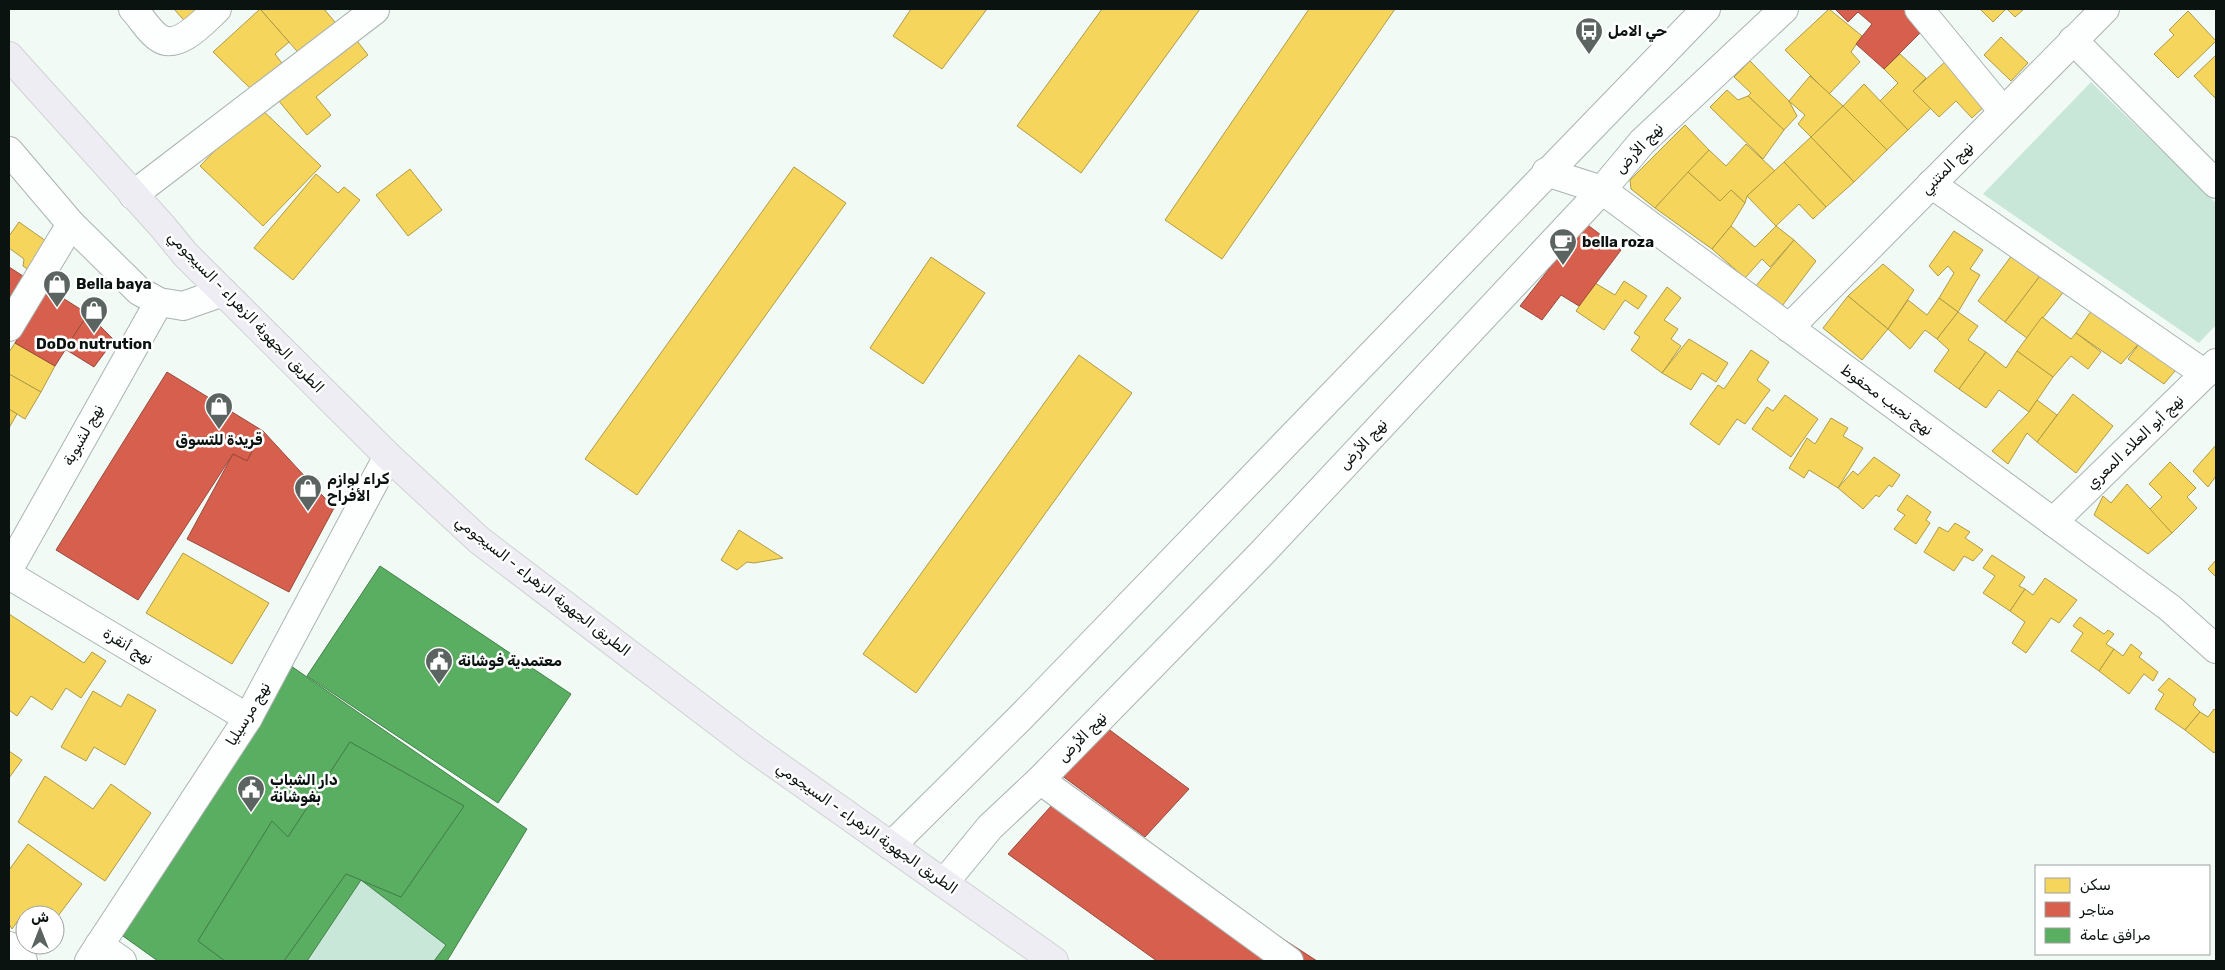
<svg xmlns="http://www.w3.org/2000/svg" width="2225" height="970" viewBox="0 0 2225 970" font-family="Rubik,'Noto Naskh Arabic',sans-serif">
	<rect width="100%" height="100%" fill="#f2faf6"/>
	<!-- green -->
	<g fill="#c9e7d9">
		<polygon points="2091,82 2216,203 2216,325 2199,343 1983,194"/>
		<polygon points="361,880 446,945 434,961 307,961"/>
	</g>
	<!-- homes -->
	<g fill="#f6d55c" stroke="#af9b45">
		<polygon points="174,9 207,9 189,26"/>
		<polygon points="260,9 324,9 339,27 303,58"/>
		<polygon points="260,9 289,42 275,54 287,70 254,92 213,52"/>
		<polygon points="911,9 987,9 942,69 893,36"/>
		<polygon points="1102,9 1200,9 1081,173 1017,126"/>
		<polygon points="1309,9 1395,9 1222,259 1165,220"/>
		<polygon points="1829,9 1862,36 1851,52 1860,62 1829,94 1785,50"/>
		<polygon points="1980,9 2006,9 1993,22"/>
		<polygon points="2007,9 2024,9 2015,17"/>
		<polygon points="2188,11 2216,41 2178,78 2154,54 2174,35 2169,30"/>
		<polygon points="354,37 368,55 316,97 331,115 307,135 278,100"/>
		<polygon points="2001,37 2028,63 2011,81 1984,55"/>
		<polygon points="1900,54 1926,78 1913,91 1931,108 1908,130 1880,101 1898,83 1884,69"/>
		<polygon points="2216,55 2216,99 2194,76"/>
		<polygon points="1750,61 1789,101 1797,116 1784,130 1748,96 1751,93 1734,77"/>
		<polygon points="1946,61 1987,104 1972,118 1956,101 1939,117 1913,91"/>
		<polygon points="1810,76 1843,106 1811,137 1798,124 1805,115 1789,101"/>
		<polygon points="1864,84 1908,130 1887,150 1843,106"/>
		<polygon points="1727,90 1738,100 1748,96 1784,130 1763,159 1710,107"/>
		<polygon points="258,106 321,166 263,226 200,166"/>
		<polygon points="1843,106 1887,150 1854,182 1811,137"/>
		<polygon points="1685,125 1709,150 1655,208 1631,189 1630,180"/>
		<polygon points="1811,137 1854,182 1826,207 1784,162"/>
		<polygon points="1746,144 1775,171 1747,196 1745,203 1731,190 1720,201 1688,172 1709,150 1726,166"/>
		<polygon points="1784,162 1826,207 1813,219 1799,204 1776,226 1747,196"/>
		<polygon points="794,167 846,203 637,495 585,459"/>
		<polygon points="410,169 442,210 408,236 376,195"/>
		<polygon points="1688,172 1720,201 1731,190 1745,203 1731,226 1712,249 1655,208"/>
		<polygon points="316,174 338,193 344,187 360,200 293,280 254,248"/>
		<polygon points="19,222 53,246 33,273 23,266 24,259 9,248 9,236"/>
		<polygon points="1731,226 1755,247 1776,226 1794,240 1770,267 1762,259 1745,278 1712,249"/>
		<polygon points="1954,231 1983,250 1970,269 1980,275 1958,312 1939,298 1954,273 1948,266 1938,276 1929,266"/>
		<polygon points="1794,240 1816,261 1782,306 1755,287"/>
		<polygon points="2015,251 2043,272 2005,322 1978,301"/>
		<polygon points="931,257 985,293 923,384 870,348"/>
		<polygon points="1883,264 1914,290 1888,329 1848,296"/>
		<polygon points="2043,272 2065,290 2027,338 2005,322"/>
		<polygon points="1624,281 1647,296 1638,309 1625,300 1604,330 1576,311 1595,283 1615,295"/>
		<polygon points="1667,287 1681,298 1664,320 1678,329 1671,339 1681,346 1662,373 1631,350 1640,337 1634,333"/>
		<polygon points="1848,296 1888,329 1862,360 1823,328"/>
		<polygon points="1939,298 1958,312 1937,339 1925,330 1910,349 1888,329 1908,300 1927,315"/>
		<polygon points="2094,307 2142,340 2121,364 2076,333"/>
		<polygon points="1958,312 1978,326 1968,340 1986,352 1959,389 1934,371 1949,350 1937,339"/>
		<polygon points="2042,317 2071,339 2076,333 2101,352 2088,369 2071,356 2053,377 2017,351"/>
		<polygon points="1689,339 1728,363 1716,382 1702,373 1691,390 1662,373"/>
		<polygon points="2142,340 2179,366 2164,384 2128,359"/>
		<polygon points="15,343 55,366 41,392 9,374 9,352"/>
		<polygon points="1751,350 1769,362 1757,380 1770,390 1745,424 1737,419 1719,445 1690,424 1718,385 1724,389"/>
		<polygon points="2017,351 2053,377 2029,412 1999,390 1986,408 1959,389 1986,352 2006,368"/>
		<polygon points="1079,355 1132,393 916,693 863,654"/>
		<polygon points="9,374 41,392 25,419 9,409"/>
		<polygon points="2073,394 2113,426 2076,473 2037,442"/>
		<polygon points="1785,395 1818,419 1791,457 1752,429 1767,407 1773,411"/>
		<polygon points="2037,400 2057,415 2037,442 2027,433 2008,464 1992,451 2029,412"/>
		<polygon points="9,409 17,414 9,428"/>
		<polygon points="1831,418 1848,428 1843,436 1863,448 1838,488 1809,470 1804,478 1789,468 1807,438 1815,444"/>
		<polygon points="2216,445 2216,476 2208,487 2193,471"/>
		<polygon points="1874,457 1900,475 1892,487 1889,485 1879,497 1876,495 1863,509 1838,488 1853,471 1858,475"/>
		<polygon points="2170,462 2196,488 2187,497 2197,508 2172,533 2149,510 2162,497 2149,484"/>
		<polygon points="2127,484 2172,533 2148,554 2094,515 2103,496 2111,503"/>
		<polygon points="1907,495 1931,512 1926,520 1930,523 1916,544 1894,529 1905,515 1897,510"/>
		<polygon points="1955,523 1970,532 1965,538 1983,550 1973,561 1964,556 1954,571 1924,552 1939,527 1948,532"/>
		<polygon points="739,530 783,558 754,563 747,562 737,570 721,560"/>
		<polygon points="183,553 269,603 232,664 146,613"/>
		<polygon points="1992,555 2025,577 2019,586 2025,589 2010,611 1983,593 1995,576 1983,568"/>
		<polygon points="2216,560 2216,577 2208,569"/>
		<polygon points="2045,578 2077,600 2059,623 2051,618 2026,653 2012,643 2025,622 2010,611 2025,589 2033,595"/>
		<polygon points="9,614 84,663 92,652 106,661 81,698 66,688 52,710 31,696 17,716 9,710"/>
		<polygon points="2080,617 2104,634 2108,630 2114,634 2106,644 2114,649 2099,671 2071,651 2083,633 2073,626"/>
		<polygon points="2131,644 2142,653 2139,657 2158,672 2153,681 2144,674 2129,694 2099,671 2114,649 2123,656"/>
		<polygon points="2169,678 2196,699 2193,705 2200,712 2185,730 2155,709 2164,694 2158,690"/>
		<polygon points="93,691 121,707 128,694 156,710 125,765 94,747 86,761 61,747"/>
		<polygon points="2214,709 2216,711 2216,750 2214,753 2185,730 2200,712 2208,717"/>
		<polygon points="9,751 22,760 9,778"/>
		<polygon points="45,776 93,809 111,784 151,813 105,881 18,822"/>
		<polygon points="28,844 82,884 55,920 55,915 25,915 25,917 22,915 12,929 9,924 9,870"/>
	</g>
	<!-- shops -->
	<g fill="#d6604d" stroke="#99493b">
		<polygon points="1835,9 1906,9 1925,28 1884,69 1856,44 1872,24 1858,12 1848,22"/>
		<polygon points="1585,223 1621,250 1579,306 1561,295 1542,320 1520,306"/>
		<polygon points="9,267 23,276 9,298"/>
		<polygon points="47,288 88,314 55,366 15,343"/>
		<polygon points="88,314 114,340 94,367 65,349"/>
		<polygon points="167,372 263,431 247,461 233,454 138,600 56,550"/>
		<polygon points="263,431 334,508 289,592 187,539 233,454 247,461"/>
		<polygon points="1103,725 1189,789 1145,837 1057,772"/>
		<polygon points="1061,795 1317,961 1157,961 1008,854"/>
	</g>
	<!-- public -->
	<g fill="#5aae61" stroke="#428049">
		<polygon points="380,566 571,694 498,803 307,676"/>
		<polygon points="291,666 527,829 447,961 434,961 446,945 361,880 401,897 464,806 350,742 288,837 272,821 198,941 225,961 158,961 123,936"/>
		<polygon points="350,742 464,806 401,897 346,874 284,961 225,961 198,941 272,821 288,837"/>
		<polygon points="346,874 361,880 307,961 284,961"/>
	</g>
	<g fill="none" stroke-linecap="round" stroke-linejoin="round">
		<!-- minor casing -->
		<g stroke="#aab3af" stroke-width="30">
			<g id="minor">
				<path d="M133,9C141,17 149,32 159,38C178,51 204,21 217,9"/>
				<polyline points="1919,9 2003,111"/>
				<polyline points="2073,40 2216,184"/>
				<polyline points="9,151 71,224 139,291 159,302 183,306 223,292"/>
				<polyline points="1546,172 1602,190 2170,608 2216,649"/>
				<polyline points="1931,184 2205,374"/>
				<polyline points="133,195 375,10"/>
				<polyline points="9,327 71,224"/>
				<polyline points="1789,328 2105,9"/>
				<polyline points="2053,522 2216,363"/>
				<polyline points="9,569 159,302"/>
				<polyline points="9,575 248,718"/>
				<polyline points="1040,780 1289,961"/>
				<polyline points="891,846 1022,716 1706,9"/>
				<polyline points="944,883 990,827 1040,780 1262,553 1602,190 1642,142 1784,9"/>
				<polyline points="99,945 122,961"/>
				<polyline points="9,946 23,961"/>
				<polyline points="89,961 248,718 388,456"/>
			</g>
		</g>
		<!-- major casing -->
		<g stroke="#ced3d1" stroke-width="30">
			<polyline id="major" points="9,56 163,227 185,254 388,456 479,540 754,749 1054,961"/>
		</g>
		<!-- minor -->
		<use href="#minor" stroke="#fdfefe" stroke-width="28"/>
		<!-- major -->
		<use href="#major" stroke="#efedf4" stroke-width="28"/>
	</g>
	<!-- icons -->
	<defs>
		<g id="bus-pin" transform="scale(1.4375)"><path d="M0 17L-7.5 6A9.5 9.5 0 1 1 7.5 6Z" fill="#5b6460" stroke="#fff"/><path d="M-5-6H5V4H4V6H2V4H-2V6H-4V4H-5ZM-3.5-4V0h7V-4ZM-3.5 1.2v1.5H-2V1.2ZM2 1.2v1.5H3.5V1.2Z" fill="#fff"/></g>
		<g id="cafe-pin" transform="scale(1.4375)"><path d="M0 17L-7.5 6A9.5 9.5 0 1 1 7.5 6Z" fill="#5b6460" stroke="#fff"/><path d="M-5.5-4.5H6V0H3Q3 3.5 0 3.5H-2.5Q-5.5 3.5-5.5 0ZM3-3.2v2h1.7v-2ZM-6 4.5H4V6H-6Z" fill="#fff"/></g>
		<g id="shop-pin" transform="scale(1.4375)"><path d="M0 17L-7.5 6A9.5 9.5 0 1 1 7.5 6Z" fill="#5b6460" stroke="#fff"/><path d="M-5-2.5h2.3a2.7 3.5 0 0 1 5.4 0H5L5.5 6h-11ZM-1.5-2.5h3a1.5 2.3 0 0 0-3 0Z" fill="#fff"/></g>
		<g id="civic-pin" transform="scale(1.4375)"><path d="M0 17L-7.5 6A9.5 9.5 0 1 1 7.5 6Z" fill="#5b6460" stroke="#fff"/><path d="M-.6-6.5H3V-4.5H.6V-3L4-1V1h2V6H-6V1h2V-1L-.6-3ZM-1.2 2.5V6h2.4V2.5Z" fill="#fff"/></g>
	</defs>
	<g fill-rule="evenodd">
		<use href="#bus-pin" x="1589" y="31"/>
		<use href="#cafe-pin" x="1563" y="242"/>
		<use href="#shop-pin" x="57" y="284"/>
		<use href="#shop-pin" x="94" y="310"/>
		<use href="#shop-pin" x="219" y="406"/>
		<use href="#shop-pin" x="308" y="488"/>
		<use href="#civic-pin" x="439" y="661"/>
		<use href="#civic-pin" x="251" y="789"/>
	</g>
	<g text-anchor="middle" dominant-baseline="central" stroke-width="5" stroke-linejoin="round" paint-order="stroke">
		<!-- poi labels -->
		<g font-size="15" font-weight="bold" fill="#0a1310" stroke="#fff" text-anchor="start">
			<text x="1608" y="31">حي الامل</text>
			<text x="1582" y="242">bella roza</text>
			<text x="76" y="284">Bella baya</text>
			<text x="94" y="344" text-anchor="middle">DoDo nutrution</text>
			<text x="219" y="440" text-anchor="middle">قريدة للتسوق</text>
			<text x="327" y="479">كراء لوازم<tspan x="327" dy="17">الأفراح</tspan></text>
			<text x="458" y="661">معتمدية فوشانة</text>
			<text x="270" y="780">دار الشباب<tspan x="270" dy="17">بفوشانة</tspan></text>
		</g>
		<!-- street labels -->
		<g font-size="15" fill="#0a1310" stroke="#fff">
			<text transform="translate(1639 148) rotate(-47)">نهج الأرض</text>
			<text transform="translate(1947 168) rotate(-45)">نهج المتنبي</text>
			<text transform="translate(246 312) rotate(46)">الطريق الجهوية الزهراء - السيجومي</text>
			<text transform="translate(1887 400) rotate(36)">نهج نجيب محفوظ</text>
			<text transform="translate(83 435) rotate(-61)">نهج لشبوبة</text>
			<text transform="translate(2135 442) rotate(-44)">نهج أبو العلاء المعري</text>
			<text transform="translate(1363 444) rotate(-47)">نهج الأرض</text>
			<text transform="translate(543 586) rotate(38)">الطريق الجهوية الزهراء - السيجومي</text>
			<text transform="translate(128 646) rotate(31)">نهج أنقرة</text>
			<text transform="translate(248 714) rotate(-59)">نهج مرسيليا</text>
			<text transform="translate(1082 737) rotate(-46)">نهج الأرض</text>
			<text transform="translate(867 828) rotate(35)">الطريق الجهوية الزهراء - السيجومي</text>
		</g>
	</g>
	<!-- border -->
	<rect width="2225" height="970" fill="none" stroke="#0a1310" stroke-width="20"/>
	<!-- legend -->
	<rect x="2035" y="865" width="175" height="90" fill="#ffffff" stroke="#9da19f"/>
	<rect x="2045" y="878" width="25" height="15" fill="#f6d55c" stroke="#9da19f"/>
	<text x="2080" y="890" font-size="15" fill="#0a1310">سكن</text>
	<rect x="2045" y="902" width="25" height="15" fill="#d6604d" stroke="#9da19f"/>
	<text x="2080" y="915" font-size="15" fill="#0a1310">متاجر</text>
	<rect x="2045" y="928" width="25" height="15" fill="#5aae61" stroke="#9da19f"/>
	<text x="2080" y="940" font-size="15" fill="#0a1310">مرافق عامة</text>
	<!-- north arrow -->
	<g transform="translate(40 930)"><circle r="24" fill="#ffffff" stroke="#9da19f"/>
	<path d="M0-4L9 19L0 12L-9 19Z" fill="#5b6460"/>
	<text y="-8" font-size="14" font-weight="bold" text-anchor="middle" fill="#0a1310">ش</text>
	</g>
</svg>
